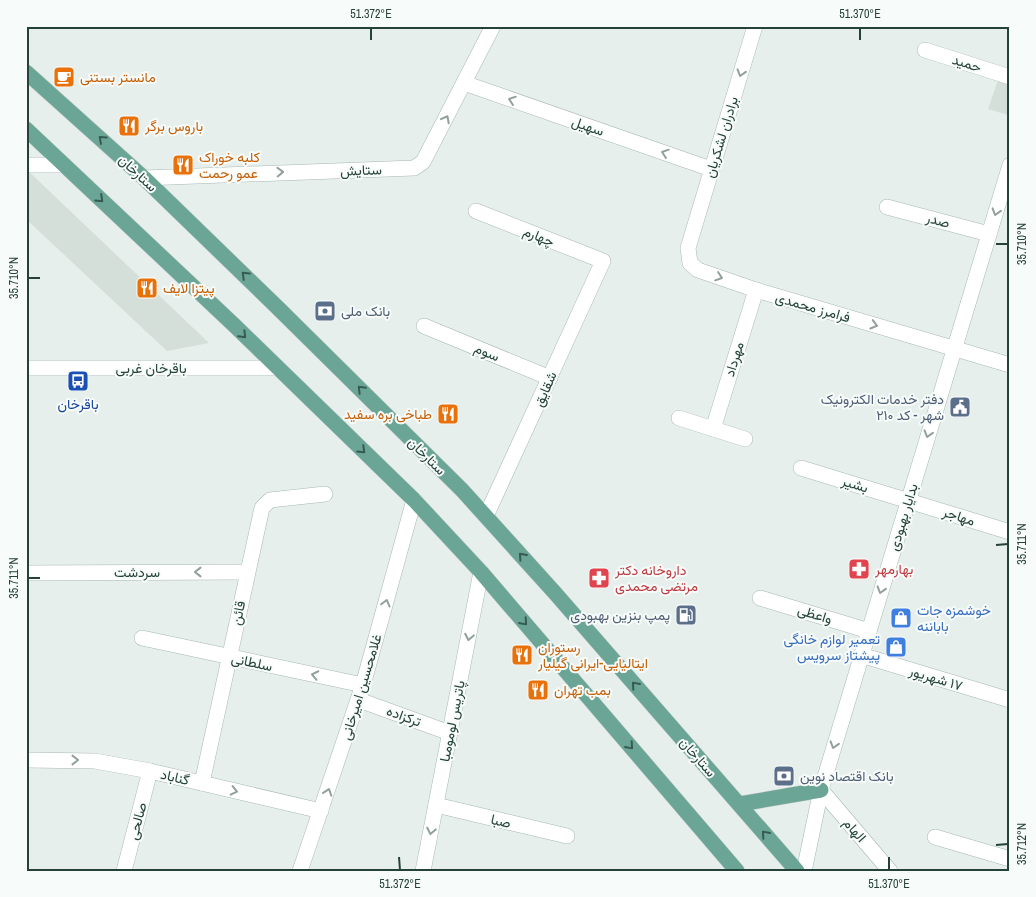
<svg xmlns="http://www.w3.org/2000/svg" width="1036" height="897" viewBox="0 0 1036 897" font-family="'Archivo Narrow',Vazirmatn,sans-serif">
	<rect width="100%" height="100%" fill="#e6efeb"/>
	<!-- built -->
	<g fill="#d4dfda">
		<polygon points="998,80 1010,84 1010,110 1008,115 988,109"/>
		<polygon points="26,169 209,343 167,351 26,219"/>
	</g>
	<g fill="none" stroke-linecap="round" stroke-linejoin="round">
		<!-- minor casing -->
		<g stroke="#a8b8b2" stroke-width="16">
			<g id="minor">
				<polyline points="755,26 688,248 690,263 698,270 756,290 1010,365"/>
				<polyline points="925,50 1010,77"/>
				<polyline points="464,83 711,169"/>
				<polyline points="26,165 64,165"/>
				<polyline points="887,207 989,234"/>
				<polyline points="476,211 603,261 486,516"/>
				<polyline points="424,326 550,378"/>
				<polyline points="679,418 745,439"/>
				<polyline points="713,429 756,290"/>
				<polyline points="801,468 1010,532"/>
				<polyline points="26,573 247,572"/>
				<polyline points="760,598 869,631"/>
				<polyline points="142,638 363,685"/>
				<polyline points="861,655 1010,700"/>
				<polyline points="359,700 450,733"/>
				<polyline points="26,760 95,761 150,771 321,811"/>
				<polyline points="202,783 262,508 270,500 325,494"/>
				<polyline points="821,790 890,871"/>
				<polyline points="436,805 567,836"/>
				<polyline points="935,837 1010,859"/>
				<polyline points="124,871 150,771"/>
			</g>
		</g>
		<!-- tertiary casing -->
		<g stroke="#a8b8b2" stroke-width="16">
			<g id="tertiary">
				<polyline points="144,178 414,168 423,162 493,26"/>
				<polyline points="300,871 363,685 414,500"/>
			</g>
		</g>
		<!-- secondary casing -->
		<g stroke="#a4bbb3" stroke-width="16">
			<g id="secondary">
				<polyline points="26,368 276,368"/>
				<polyline points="423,871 481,572"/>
				<polyline points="804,871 821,790 1010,165"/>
			</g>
		</g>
		<!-- primary casing -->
		<g stroke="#c2cac8" stroke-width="16">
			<g id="primary">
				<polyline points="26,72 144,178 278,308 462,490 555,593 797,871"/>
				<polyline points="26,129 234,325 414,500 481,572 737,871"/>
				<polyline points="740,804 821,790"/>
			</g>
		</g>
		<!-- minor -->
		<use href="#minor" stroke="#fff" stroke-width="15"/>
		<!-- tertiary -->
		<use href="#tertiary" stroke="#fff" stroke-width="15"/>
		<!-- secondary -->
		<use href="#secondary" stroke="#fff" stroke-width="15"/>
		<!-- primary -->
		<use href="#primary" stroke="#6aa596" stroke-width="15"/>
	</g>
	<!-- one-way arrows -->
	<defs><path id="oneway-chevron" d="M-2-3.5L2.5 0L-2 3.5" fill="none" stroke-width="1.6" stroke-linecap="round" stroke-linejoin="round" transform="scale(1.25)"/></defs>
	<g stroke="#92a09c">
		<use href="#oneway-chevron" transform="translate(741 73) rotate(107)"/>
		<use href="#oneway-chevron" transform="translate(512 100) rotate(-161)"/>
		<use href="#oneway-chevron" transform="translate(446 119) rotate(-62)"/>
		<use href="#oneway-chevron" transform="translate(665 153) rotate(-161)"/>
		<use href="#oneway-chevron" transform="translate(280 172) rotate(-2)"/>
		<use href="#oneway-chevron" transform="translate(996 212) rotate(107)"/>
		<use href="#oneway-chevron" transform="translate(719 277) rotate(19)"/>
		<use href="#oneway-chevron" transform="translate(874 325) rotate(16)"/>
		<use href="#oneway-chevron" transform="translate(928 434) rotate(107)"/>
		<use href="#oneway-chevron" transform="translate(198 572) rotate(180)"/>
		<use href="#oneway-chevron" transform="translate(881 590) rotate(107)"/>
		<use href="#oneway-chevron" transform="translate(386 603) rotate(-75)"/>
		<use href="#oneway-chevron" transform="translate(469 637) rotate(101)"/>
		<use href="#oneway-chevron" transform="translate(315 675) rotate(-168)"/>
		<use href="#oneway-chevron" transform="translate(834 745) rotate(107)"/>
		<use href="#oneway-chevron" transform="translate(75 760)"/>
		<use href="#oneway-chevron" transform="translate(234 791) rotate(13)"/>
		<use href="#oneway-chevron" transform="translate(328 792) rotate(-71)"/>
		<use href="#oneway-chevron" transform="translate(431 831) rotate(101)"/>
	</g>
	<g stroke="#365b51">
		<use href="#oneway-chevron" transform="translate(102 139) rotate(-138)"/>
		<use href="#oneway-chevron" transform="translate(100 199) rotate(43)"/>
		<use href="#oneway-chevron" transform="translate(245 275) rotate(-136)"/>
		<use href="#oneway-chevron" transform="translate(243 335) rotate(45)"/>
		<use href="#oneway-chevron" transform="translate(361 389) rotate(-135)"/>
		<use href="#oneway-chevron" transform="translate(362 450) rotate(44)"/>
		<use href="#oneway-chevron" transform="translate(522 556) rotate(-132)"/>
		<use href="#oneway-chevron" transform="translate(524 622) rotate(49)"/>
		<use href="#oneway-chevron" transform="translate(635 685) rotate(-131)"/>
		<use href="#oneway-chevron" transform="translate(630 746) rotate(49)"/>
		<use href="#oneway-chevron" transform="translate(765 834) rotate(-131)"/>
	</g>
	<!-- ticks -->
	<path fill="none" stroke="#24423a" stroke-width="2" d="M371,28V40M860,28V40M996,244H1008M28,278H40M996,545L1008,544M28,578H40M996,845L1008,844M399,857L400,870M889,857V870"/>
	<!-- icons -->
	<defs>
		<g id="cafe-square" transform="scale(1.125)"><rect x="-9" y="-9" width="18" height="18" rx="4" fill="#e8710a" stroke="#f7fbf9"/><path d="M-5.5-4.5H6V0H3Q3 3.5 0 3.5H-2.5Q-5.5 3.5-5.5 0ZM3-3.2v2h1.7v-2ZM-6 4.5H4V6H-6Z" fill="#fff"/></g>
		<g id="restaurant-square" transform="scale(1.125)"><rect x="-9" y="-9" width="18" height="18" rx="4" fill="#e8710a" stroke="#f7fbf9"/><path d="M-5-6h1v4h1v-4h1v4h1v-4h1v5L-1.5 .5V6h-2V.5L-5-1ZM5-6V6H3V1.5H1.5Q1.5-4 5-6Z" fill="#fff"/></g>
		<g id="bank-square" transform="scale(1.125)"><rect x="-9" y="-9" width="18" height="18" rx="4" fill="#5c6f8a" stroke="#f7fbf9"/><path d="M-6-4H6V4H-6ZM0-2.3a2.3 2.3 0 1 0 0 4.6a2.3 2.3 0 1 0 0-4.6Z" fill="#fff"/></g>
		<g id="bus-square" transform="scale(1.125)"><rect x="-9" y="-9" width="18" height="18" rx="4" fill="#1a4fb4" stroke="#f7fbf9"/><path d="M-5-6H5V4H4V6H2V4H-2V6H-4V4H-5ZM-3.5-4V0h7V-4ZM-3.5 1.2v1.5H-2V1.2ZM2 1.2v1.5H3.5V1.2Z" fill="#fff"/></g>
		<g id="civic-square" transform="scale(1.125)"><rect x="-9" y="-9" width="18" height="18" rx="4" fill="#5c6f8a" stroke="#f7fbf9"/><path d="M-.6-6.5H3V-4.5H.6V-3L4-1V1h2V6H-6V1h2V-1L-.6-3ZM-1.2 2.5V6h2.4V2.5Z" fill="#fff"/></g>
		<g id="pharmacy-square" transform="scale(1.125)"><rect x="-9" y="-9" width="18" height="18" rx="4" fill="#e0444e" stroke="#f7fbf9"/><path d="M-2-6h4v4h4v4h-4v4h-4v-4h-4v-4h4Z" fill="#fff"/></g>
		<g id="fuel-square" transform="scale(1.125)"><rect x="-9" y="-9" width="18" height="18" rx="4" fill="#5c6f8a" stroke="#f7fbf9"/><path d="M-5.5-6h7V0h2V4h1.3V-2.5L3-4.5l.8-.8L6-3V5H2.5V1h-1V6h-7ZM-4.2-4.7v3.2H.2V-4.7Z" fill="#fff"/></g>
		<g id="shop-square" transform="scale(1.125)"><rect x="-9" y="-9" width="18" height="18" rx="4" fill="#3f7fe0" stroke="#f7fbf9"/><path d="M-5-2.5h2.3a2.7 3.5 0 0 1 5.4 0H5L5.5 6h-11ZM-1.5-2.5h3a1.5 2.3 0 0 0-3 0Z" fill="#fff"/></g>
	</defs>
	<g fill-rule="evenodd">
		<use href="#cafe-square" x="64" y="77"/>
		<use href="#restaurant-square" x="129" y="126"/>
		<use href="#restaurant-square" x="183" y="165"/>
		<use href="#restaurant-square" x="147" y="288"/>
		<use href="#bank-square" x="325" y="311"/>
		<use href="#bus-square" x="78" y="381"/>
		<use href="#civic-square" x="960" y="407"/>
		<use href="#restaurant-square" x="448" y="414"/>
		<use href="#pharmacy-square" x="859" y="569"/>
		<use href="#pharmacy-square" x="599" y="578"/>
		<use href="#fuel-square" x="686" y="615"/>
		<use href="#shop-square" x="901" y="618"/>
		<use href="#shop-square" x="896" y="647"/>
		<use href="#restaurant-square" x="522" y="655"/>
		<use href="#restaurant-square" x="538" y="690"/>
		<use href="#bank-square" x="784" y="776"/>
	</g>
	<g text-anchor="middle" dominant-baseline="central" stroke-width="4" stroke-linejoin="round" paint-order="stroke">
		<!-- street labels -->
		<g font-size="14" fill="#24423a" stroke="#f7fbf9">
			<text transform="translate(967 63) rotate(17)">حمید</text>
			<text transform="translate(588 126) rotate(19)">سهیل</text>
			<text transform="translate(721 137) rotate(-73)">برادران لشکریان</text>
			<text transform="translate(361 170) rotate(-2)">ستایش</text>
			<text transform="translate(138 173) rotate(43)">ستارخان</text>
			<text transform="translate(938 220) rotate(15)">صدر</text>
			<text transform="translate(539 236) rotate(22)">چهارم</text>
			<text transform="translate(813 307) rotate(16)">فرامرز محمدی</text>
			<text transform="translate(487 352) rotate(23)">سوم</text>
			<text transform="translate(734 359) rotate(-73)">مهرداد</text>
			<text x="151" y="368">باقرخان غربی</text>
			<text transform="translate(545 389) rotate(-66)">شقایق</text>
			<text transform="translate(427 456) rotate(45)">ستارخان</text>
			<text transform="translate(855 484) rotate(17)">بشیر</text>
			<text transform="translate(959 516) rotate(18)">مهاجر</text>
			<text transform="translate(903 517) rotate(-73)">بدایار بهبودی</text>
			<text x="137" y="572">سردشت</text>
			<text transform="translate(238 613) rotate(-78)">قائن</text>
			<text transform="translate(815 614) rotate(17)">واعظی</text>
			<text transform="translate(252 662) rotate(12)">سلطانی</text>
			<text transform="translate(936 678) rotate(17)">١٧ شهریور</text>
			<text transform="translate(361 687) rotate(-73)">غلامحسین امیرخانی</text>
			<text transform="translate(404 716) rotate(20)">ترکزاده</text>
			<text transform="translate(452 721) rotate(-79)">پاتریس لومومبا</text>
			<text transform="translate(698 757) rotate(49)">ستارخان</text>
			<text transform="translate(175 777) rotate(13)">گناباد</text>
			<text transform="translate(137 821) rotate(-75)">صالحی</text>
			<text transform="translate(501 821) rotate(13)">صبا</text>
			<text transform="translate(855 830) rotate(49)">الهام</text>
		</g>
		<!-- food labels -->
		<g font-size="14" fill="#c56008" stroke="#f7fbf9" text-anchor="start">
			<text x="80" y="77">مانستر بستنی</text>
			<text x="145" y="126">باروس برگر</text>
			<text x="199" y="157">کلبه خوراک<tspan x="199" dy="16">عمو رحمت</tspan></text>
			<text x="163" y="288">پیتزا لایف</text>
			<text x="432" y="414" text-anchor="end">طباخی بره سفید</text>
			<text x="538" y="647">رستوران<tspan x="538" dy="16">ایتالیایی-ایرانی گیلیار</tspan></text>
			<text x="554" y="690">بمب تهران</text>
		</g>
		<!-- service labels -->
		<g font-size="14" fill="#4e5e75" stroke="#f7fbf9" text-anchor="start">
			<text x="341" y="311">بانک ملی</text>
			<text x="944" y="399" text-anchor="end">دفتر خدمات الکترونیک<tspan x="944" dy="16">شهر - کد ۲۱۰</tspan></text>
			<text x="670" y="615" text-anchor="end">پمپ بنزین بهبودی</text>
			<text x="800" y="776">بانک اقتصاد نوین</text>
		</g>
		<!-- transit labels -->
		<g font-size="14" fill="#164399" stroke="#f7fbf9">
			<text x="78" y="404">باقرخان</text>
		</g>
		<!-- health labels -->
		<g font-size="14" fill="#be3a42" stroke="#f7fbf9" text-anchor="start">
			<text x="875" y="569">بهارمهر</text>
			<text x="615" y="570">داروخانه دکتر<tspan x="615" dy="16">مرتضی محمدی</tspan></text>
		</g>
		<!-- shop labels -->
		<g font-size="14" fill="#366cbe" stroke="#f7fbf9" text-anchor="start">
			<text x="917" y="610">خوشمزه جات<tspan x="917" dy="16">باباننه</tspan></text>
			<text x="880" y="639" text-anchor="end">تعمیر لوازم خانگی<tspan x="880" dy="16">پیشتاز سرویس</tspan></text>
		</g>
	</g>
	<!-- border -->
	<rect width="1036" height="897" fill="none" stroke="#f7fbf9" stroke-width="55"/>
	<rect x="28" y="28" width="980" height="842" fill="none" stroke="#24423a" stroke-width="2"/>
	<g font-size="12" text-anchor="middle" fill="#24423a">
		<text x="371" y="18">51.372°E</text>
		<text x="860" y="18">51.370°E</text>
		<text transform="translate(1022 244) rotate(-90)" y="4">35.710°N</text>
		<text transform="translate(14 278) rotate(-90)" y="4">35.710°N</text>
		<text transform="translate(1022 544) rotate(-90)" y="4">35.711°N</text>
		<text transform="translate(14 578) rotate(-90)" y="4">35.711°N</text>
		<text transform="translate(1022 844) rotate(-90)" y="4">35.712°N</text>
		<text x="400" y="888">51.372°E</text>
		<text x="889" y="888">51.370°E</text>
	</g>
</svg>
